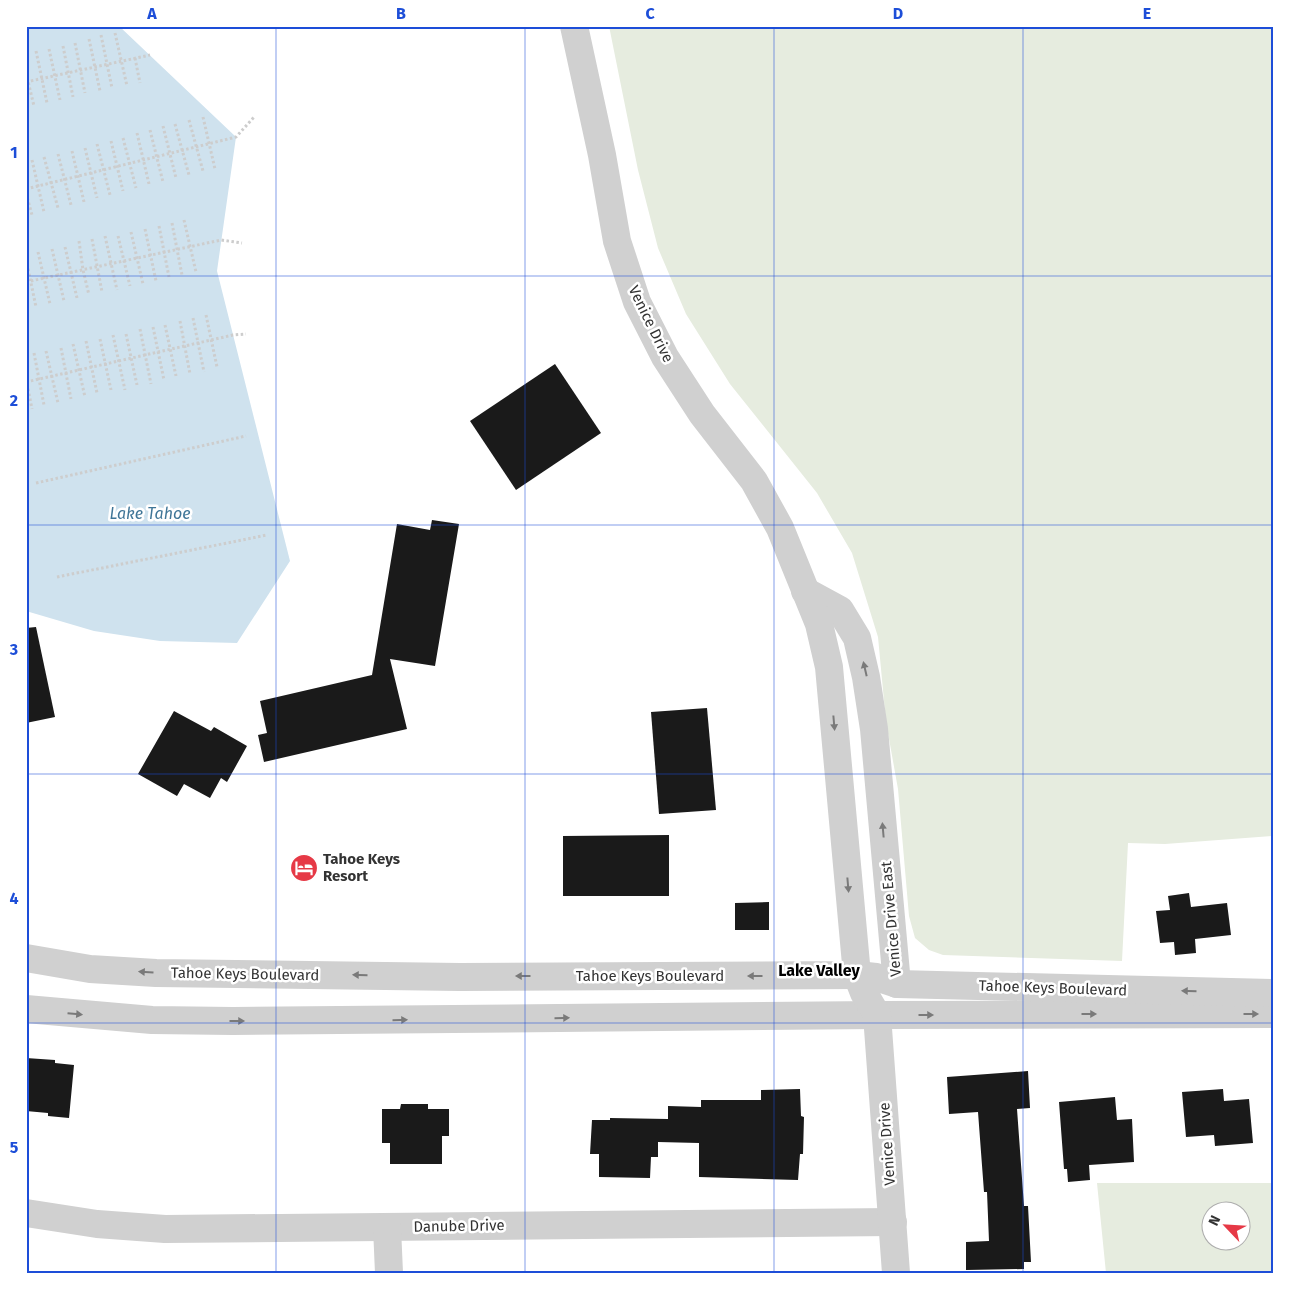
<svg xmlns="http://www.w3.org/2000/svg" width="1299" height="1299" viewBox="0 0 1299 1299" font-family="'Fira Sans',sans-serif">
	<rect width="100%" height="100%" fill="#fff"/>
	<!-- green -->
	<g fill="#e6ecdf" fill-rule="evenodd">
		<polygon points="609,26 1273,26 1273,836 1165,844 1128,843 1122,961 943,955 929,950 915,938 909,916 898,789 886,722 878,637 852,553 817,493 730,384 686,314 658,248 638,170"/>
		<path d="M1097,1183H1273V1273H1106ZM1212,1212H1242V1242H1212Z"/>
	</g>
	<!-- water -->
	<polygon fill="#cfe2ee" points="26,26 119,26 236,137 217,271 290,561 237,643 160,641 94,631 26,611"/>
	<!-- building -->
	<g fill="#1a1a1a">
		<polygon points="555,364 601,433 516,490 470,421"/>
		<polygon points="432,520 459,524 435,666 390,659 407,729 264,762 258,735 267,733 260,701 372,675 397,524 430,530"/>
		<polygon points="36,627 55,717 26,723 26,628"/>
		<polygon points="707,708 716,810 659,814 651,712"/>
		<polygon points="174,711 211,731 214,727 247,746 227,782 221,778 210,798 184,784 177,796 138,774"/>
		<polygon points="669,835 669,896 563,896 563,836"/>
		<polygon points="1189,893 1191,907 1227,903 1231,935 1195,939 1196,953 1175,955 1174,942 1160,943 1156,911 1170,910 1168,896"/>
		<polygon points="769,902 769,930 735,930 735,903"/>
		<polygon points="26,1058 55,1060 55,1063 74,1065 69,1118 48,1116 48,1113 26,1111"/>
		<polygon points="1028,1071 1030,1108 1017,1109 1024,1206 1028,1206 1031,1262 1024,1262 1024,1269 966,1270 966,1242 989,1241 987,1192 984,1192 978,1112 949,1114 947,1077"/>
		<polygon points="800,1089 801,1116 804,1117 803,1154 800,1154 798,1180 699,1177 699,1143 658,1142 658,1157 651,1157 650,1178 599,1177 599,1154 590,1154 592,1120 610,1120 610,1118 668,1119 668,1106 701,1107 701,1100 761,1100 761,1090"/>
		<polygon points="1223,1089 1224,1101 1249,1099 1253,1143 1215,1146 1214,1135 1186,1137 1182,1092"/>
		<polygon points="1115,1097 1117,1120 1132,1119 1134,1162 1089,1165 1090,1180 1068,1182 1067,1169 1064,1169 1059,1102"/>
		<polygon points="401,1104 428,1104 428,1109 449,1109 449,1136 442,1136 442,1164 390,1164 390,1143 382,1143 382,1109 400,1109"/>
	</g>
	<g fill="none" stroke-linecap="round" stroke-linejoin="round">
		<!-- path -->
		<g stroke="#cdcdcd" stroke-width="3" stroke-dasharray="2.5 2.5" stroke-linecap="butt">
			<polyline points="115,33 127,86"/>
			<polyline points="101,35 112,88"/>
			<polyline points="89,39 100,91"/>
			<polyline points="75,43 85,93"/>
			<polyline points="63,46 73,97"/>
			<polyline points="49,49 60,100"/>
			<polyline points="36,51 47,103"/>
			<polyline points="135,58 140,83"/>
			<polyline points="26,73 34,106"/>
			<polyline points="26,82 150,55"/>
			<polyline points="203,117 215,169"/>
			<polyline points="189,120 203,171"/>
			<polyline points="175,124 189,175"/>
			<polyline points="163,126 176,178"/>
			<polyline points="150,130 163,182"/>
			<polyline points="137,133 149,184"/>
			<polyline points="123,138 136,188"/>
			<polyline points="111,141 123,191"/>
			<polyline points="97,144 110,195"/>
			<polyline points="85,148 97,198"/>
			<polyline points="72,151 84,202"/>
			<polyline points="58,154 71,205"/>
			<polyline points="44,157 58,208"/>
			<polyline points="32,160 44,212"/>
			<polyline points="26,189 236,137 255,116"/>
			<polyline points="26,193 32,215"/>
			<polyline points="184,220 196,272"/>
			<polyline points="172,223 182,275"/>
			<polyline points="159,226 169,277"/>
			<polyline points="145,229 156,281"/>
			<polyline points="131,232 143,284"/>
			<polyline points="105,236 117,290"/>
			<polyline points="118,236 130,286"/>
			<polyline points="92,239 102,292"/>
			<polyline points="79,241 83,270 89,295"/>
			<polyline points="65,247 77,298"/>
			<polyline points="52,249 64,301"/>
			<polyline points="38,252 50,304"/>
			<polyline points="26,259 36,307"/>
			<polyline points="26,282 221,240 242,243"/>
			<polyline points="206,315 217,367"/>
			<polyline points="193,318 204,372"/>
			<polyline points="180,321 190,374"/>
			<polyline points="165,325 176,376"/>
			<polyline points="153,327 164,380"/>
			<polyline points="140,329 151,384"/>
			<polyline points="126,334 137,385"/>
			<polyline points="113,335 125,390"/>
			<polyline points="100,339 111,390"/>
			<polyline points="86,341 97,393"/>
			<polyline points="73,344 85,397"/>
			<polyline points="61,348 71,399"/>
			<polyline points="46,351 58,403"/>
			<polyline points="34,353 44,405"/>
			<polyline points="26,379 32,409"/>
			<polyline points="26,382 233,335 246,334"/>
			<polyline points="36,483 246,436"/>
			<polyline points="57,577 267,535"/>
		</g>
		<!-- minor -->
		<g stroke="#d0d0d0" stroke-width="28">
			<polyline points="805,591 840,610 857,638 866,677 874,729 897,984"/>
			<polyline points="26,958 90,969 156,973 460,977 857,975 829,667 819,624 780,528 754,481 702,414 665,357 637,302 617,241 602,155 574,26"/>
			<polyline points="26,1009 152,1020 233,1021 877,1015"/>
			<polyline points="26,1213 97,1224 165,1229 893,1222"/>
			<polyline points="387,1227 389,1273"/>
		</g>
		<!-- tertiary -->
		<g stroke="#d0d0d0" stroke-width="28">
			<polyline points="877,1015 1273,1014"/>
			<polyline points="896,1273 877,1015 864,993 857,975 876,977 897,984 1273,993"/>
		</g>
	</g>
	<!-- one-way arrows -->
	<defs><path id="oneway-solid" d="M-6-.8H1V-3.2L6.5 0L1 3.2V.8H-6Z" transform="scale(1.25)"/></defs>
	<g fill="#7a7a7a">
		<use href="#oneway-solid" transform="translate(865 669) rotate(-103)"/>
		<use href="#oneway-solid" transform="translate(834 723) rotate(85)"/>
		<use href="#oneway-solid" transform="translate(883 830) rotate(-95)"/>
		<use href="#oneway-solid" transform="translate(848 885) rotate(85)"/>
		<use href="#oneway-solid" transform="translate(146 972) rotate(-176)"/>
		<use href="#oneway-solid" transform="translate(360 975) rotate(-179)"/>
		<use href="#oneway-solid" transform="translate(523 976) rotate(180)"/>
		<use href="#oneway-solid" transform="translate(755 976) rotate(180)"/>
		<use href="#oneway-solid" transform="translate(1189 991) rotate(-179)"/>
		<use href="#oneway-solid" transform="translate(75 1014) rotate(5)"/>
		<use href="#oneway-solid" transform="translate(1089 1014)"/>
		<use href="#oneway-solid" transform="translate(1251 1014)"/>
		<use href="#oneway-solid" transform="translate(926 1015)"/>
		<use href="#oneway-solid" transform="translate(562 1018) rotate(-1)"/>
		<use href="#oneway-solid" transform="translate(400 1020) rotate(-1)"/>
		<use href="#oneway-solid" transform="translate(237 1021)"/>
	</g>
	<!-- grid -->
	<path fill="none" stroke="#1d4ed8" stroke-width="1" stroke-opacity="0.55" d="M276,26V1273M525,26V1273M774,26V1273M1023,26V1273M26,276H1273M26,525H1273M26,774H1273M26,1023H1273"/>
	<!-- icons -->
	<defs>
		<g id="hotel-disc" transform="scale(1.4375)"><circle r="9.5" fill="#e63946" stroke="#fff"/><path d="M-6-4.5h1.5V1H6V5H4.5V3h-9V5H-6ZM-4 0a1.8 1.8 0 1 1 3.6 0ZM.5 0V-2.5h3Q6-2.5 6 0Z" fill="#fff"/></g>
	</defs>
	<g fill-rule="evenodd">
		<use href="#hotel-disc" x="304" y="868"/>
	</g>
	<g text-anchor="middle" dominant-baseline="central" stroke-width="5" stroke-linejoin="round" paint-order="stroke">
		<!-- street labels -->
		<g font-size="15" fill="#333" stroke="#fff">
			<text transform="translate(651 324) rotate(64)">Venice Drive</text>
			<text transform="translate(891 919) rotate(-95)">Venice Drive East</text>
			<text transform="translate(245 974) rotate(1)">Tahoe Keys Boulevard</text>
			<text x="650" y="976">Tahoe Keys Boulevard</text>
			<text transform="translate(1053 988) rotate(2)">Tahoe Keys Boulevard</text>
			<text transform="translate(887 1144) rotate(-94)">Venice Drive</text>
			<text transform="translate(459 1226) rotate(-1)">Danube Drive</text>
		</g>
		<!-- poi labels -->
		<g font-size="15" font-weight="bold" fill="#333" stroke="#fff" text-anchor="start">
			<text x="323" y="859">Tahoe Keys<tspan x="323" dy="17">Resort</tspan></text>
		</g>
		<!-- water labels -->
		<g font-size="16" font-style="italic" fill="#3f7597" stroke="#fff">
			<text x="150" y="513">Lake Tahoe</text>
		</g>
		<!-- neighbourhood labels -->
		<g font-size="16" font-weight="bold" fill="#000" stroke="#fff">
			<text x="819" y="970">Lake Valley</text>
		</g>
	</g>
	<!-- border -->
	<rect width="1299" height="1299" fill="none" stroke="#ffffff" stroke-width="55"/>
	<!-- north arrow -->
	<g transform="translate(1226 1226) rotate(295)"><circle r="24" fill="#ffffff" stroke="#adadad"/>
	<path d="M0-4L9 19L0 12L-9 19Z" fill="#e63946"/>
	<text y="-8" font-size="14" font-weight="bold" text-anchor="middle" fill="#333333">N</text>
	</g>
	<rect x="28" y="28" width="1244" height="1244" fill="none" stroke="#1d4ed8" stroke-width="2"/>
	<g font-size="16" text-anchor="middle" font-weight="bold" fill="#1d4ed8">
		<text x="152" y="19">A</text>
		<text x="401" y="19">B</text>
		<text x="650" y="19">C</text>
		<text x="898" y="19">D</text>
		<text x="1147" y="19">E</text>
		<text x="14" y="158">1</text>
		<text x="14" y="406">2</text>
		<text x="14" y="655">3</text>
		<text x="14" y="904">4</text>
		<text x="14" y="1153">5</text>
	</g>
</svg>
